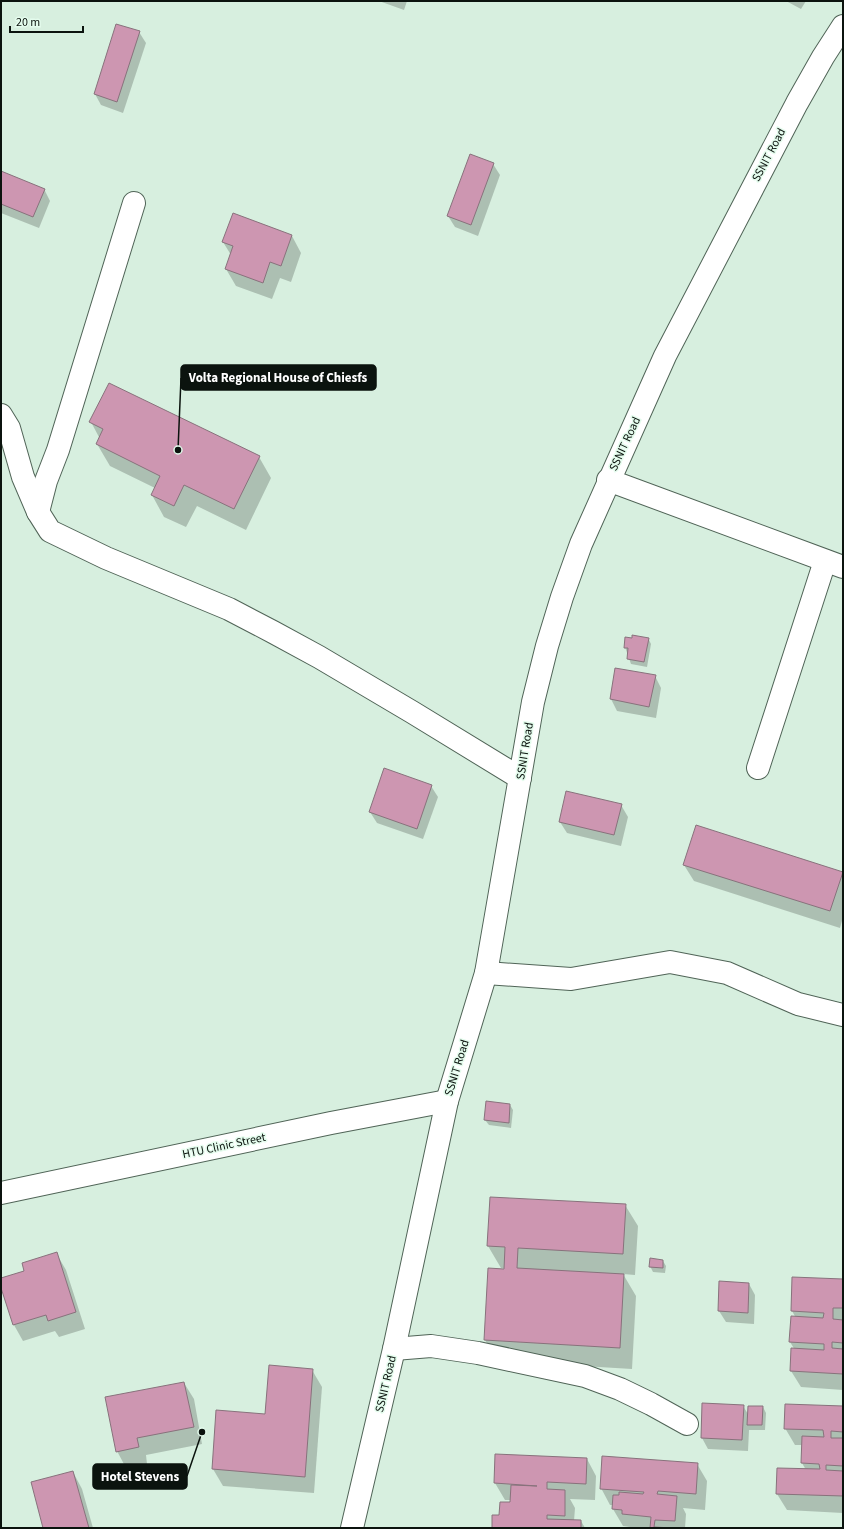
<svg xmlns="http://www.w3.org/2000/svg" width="844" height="1529" viewBox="0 0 844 1529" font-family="'Source Sans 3',sans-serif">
	<rect width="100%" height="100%" fill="#d7efdf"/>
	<!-- shadow -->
	<g fill="#0003">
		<polygon points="379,1 407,1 404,10"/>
		<polygon points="786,1 806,1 801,9"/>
		<polygon points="139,32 146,43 123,113 101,105 95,94"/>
		<polygon points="493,164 500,175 478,236 455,227 448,216"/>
		<polygon points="1,172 44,189 50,201 39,228 1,213"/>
		<polygon points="234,215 292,236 301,253 291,282 280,278 272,299 236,286 226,269 231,255 223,242"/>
		<polygon points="91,422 259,457 271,478 246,530 197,506 186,527 164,517 152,495 155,488 110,466 97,444 100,439"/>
		<polygon points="648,638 651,644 647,667 631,664 625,647"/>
		<polygon points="616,669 655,676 661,688 656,718 617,711 611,699"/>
		<polygon points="431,786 438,797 423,839 377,823 370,812"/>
		<polygon points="621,805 628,817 621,846 567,833 560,822"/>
		<polygon points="684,865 842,873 843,917 840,928 694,881"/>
		<polygon points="510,1105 513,1110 511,1128 489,1125 485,1120"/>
		<polygon points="491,1198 625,1205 638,1226 635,1275 623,1274 636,1296 632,1369 498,1361 485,1340 506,1268 501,1268 488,1246"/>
		<polygon points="56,1253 66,1270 85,1329 59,1337 55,1331 23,1341 14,1325 1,1285 1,1279 25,1272"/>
		<polygon points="663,1261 666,1266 665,1273 653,1272 650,1266"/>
		<polygon points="843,1280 843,1390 801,1387 791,1371 795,1350 790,1342 796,1318 792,1311"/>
		<polygon points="720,1282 749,1284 755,1295 754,1324 726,1322 719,1311"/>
		<polygon points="312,1370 322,1387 314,1493 223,1486 213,1469"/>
		<polygon points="184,1383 194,1399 202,1444 146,1455 147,1464 126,1468 117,1451"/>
		<polygon points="743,1406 748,1414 763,1407 766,1413 765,1430 749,1430 748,1451 708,1449 702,1438"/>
		<polygon points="843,1407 843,1513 787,1510 777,1494 806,1470 802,1463 803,1445 795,1445 785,1428"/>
		<polygon points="496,1456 587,1459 596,1476 595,1500 570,1499 575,1508 574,1521 581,1521 585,1528 493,1528 500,1516 511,1503 511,1500 505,1500 495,1483"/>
		<polygon points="697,1464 707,1481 705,1510 683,1508 686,1514 685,1528 631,1528 630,1527 623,1526 613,1509 613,1505 610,1505 601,1488"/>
		<polygon points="73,1472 82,1489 93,1528 44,1528"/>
	</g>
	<!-- building -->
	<g fill="#cd96b1" stroke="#88727c">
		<polygon points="116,24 140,31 117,102 94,94"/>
		<polygon points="470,154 494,163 471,225 447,216"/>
		<polygon points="1,171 45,189 33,217 1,204"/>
		<polygon points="233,213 292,235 281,266 270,262 263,283 225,269 233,246 222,242"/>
		<polygon points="109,383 260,456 234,509 184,485 174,506 151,495 160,476 96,444 103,429 89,422"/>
		<polygon points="632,635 649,638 644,662 627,659 628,648 624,648 625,637 632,638"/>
		<polygon points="615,668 656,675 649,707 610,699"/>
		<polygon points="384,768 432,785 417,829 369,812"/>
		<polygon points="566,791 622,804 614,835 559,822"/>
		<polygon points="696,825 843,872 830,911 683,865"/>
		<polygon points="486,1101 510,1104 509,1123 484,1120"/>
		<polygon points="490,1197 626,1204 623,1254 518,1248 517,1268 624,1274 620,1348 484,1340 488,1268 504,1269 505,1247 487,1246"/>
		<polygon points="57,1252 76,1312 48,1321 46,1315 13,1325 1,1288 1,1278 24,1271 22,1263"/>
		<polygon points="650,1258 663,1260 663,1268 649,1267"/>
		<polygon points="792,1277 843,1279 843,1308 833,1308 833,1319 843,1320 843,1343 832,1342 832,1348 843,1349 843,1374 790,1371 791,1348 824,1350 824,1344 789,1342 791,1316 823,1318 824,1313 791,1311"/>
		<polygon points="719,1281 749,1283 748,1313 718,1311"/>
		<polygon points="269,1365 313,1369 305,1477 212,1469 216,1410 265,1414"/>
		<polygon points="184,1382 194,1427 137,1438 139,1447 116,1452 105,1397"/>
		<polygon points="702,1403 744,1405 742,1440 701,1438"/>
		<polygon points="785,1404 843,1406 843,1432 831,1431 831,1438 843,1438 843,1466 826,1465 826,1470 843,1471 843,1496 776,1494 777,1468 820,1469 819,1464 801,1463 802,1436 824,1437 823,1430 784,1429"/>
		<polygon points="748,1406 763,1406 762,1425 747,1425"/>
		<polygon points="495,1454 587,1458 586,1484 547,1482 547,1489 565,1490 565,1516 547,1515 547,1519 581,1520 581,1528 492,1528 492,1515 499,1515 500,1502 510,1502 511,1485 537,1486 494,1483"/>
		<polygon points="602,1456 698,1463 696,1494 658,1491 657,1494 677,1496 675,1521 655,1520 654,1527 672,1528 650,1528 651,1517 622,1514 622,1510 612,1509 613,1495 619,1495 619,1492 643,1494 644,1492 600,1489"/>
		<polygon points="73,1471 89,1528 43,1528 31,1482"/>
	</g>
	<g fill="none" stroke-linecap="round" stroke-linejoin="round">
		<!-- minor casing -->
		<g stroke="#506457" stroke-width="24">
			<g id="minor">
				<polyline points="1,415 9,428 23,477 38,512 50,531 106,558 229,609 273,632 319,657 412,712 520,778"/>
				<polyline points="608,480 843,567"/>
				<polyline points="38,512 46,481 58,450 134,203"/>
				<polyline points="758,768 825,561"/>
				<polyline points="486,973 571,979 670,962 727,973 798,1004 843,1015"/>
				<polyline points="1,1193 331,1123 447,1101"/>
				<polyline points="394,1349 431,1346 478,1353 585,1376 620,1389 651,1404 687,1424"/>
				<polyline points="352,1528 394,1349 447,1101 486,973 533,702 547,646 562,597 581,544 665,356 797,103 823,57 843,26"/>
			</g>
		</g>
		<!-- minor -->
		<use href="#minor" stroke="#fff" stroke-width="22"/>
	</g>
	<g text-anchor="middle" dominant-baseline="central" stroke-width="3" stroke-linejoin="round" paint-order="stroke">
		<!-- street labels -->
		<g font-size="12" fill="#0b130e" stroke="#e4fced">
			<text transform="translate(769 155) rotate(-62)">SSNIT Road</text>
			<text transform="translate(625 444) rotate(-65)">SSNIT Road</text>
			<text transform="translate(525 751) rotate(-81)">SSNIT Road</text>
			<text transform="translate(457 1068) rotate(-73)">SSNIT Road</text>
			<text transform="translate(224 1146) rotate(-12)">HTU Clinic Street</text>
			<text transform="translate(386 1384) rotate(-77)">SSNIT Road</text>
		</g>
	</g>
	<!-- callouts -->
	<path fill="none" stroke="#0b130e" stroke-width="1.5" d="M178 450L181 378M202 1432L187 1476"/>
	<g fill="#0b130e" stroke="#e4fced" stroke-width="1.5">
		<circle cx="178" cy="450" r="4"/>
		<circle cx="202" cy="1432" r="4"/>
	</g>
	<g fill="#0b130e" stroke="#0b130e" stroke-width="1.5">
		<rect x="181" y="365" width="195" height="25" rx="4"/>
		<rect x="93" y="1464" width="94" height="25" rx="4"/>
	</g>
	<g font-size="13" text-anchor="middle" font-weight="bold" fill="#fff">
		<text x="278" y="382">Volta Regional House of Chiesfs</text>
		<text x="140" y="1481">Hotel Stevens</text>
	</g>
	<!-- border -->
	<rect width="844" height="1529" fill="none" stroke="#0b130e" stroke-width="4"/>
	<!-- scale -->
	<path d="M10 26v6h73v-6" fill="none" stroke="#0b130e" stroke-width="2"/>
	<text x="16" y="26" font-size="12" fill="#0b130e" stroke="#e4fced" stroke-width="3" paint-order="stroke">20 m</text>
</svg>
